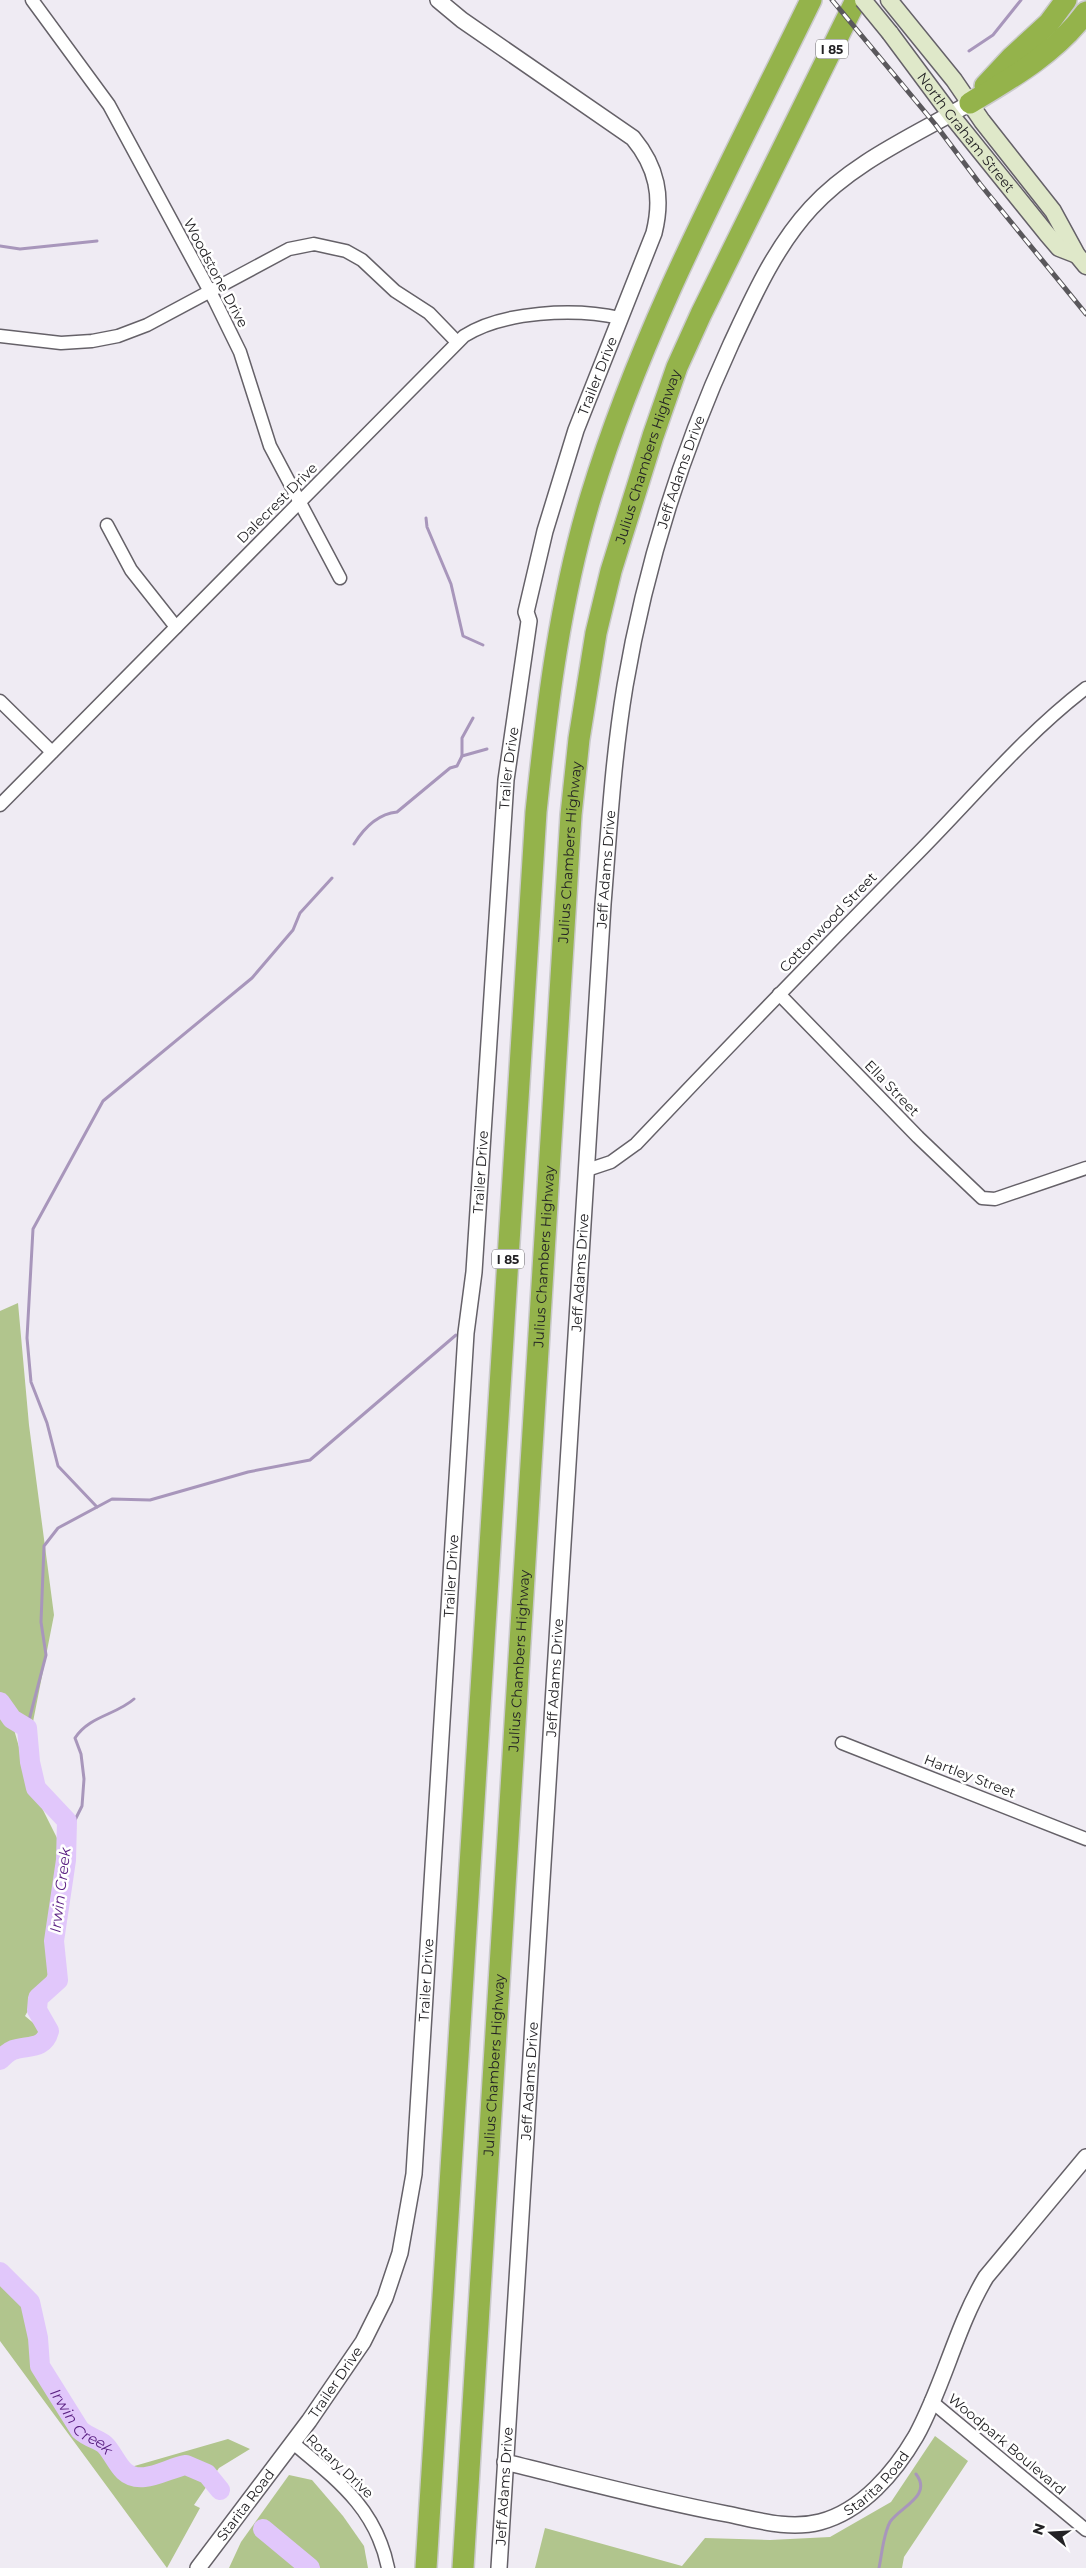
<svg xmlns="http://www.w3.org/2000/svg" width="1086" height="2568" viewBox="0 0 1086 2568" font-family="Montserrat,sans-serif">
	<rect width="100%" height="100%" fill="#efebf3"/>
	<!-- green -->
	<g fill="#b1c58d">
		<polygon points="18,1303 29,1425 54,1615 31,1732 13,1726 29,1782 59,1842 51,1969 25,2016 44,2032 0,2053 0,1311"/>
		<polygon points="0,2267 34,2314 44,2370 75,2426 106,2443 124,2469 228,2439 250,2449 219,2468 194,2505 200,2508 167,2568 0,2341"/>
		<polygon points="935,2436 968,2461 904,2557 902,2568 535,2568 545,2528 682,2566 705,2538 770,2540 830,2537 891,2502"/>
		<polygon points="289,2475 312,2480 343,2516 364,2546 368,2568 229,2568 241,2542"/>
	</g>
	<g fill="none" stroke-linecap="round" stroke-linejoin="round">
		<!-- stream -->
		<g stroke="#a896bb" stroke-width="3">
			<polyline points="969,51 993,35 1021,0"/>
			<polyline points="0,246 20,249 97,241"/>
			<polyline points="426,518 427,527 451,584 463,636 483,645"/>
			<polyline points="462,756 487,749"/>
			<path d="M354,844C364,828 377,814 397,812L450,768L457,766L462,756V738L473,718"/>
			<polyline points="97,1507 58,1466 47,1423 31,1382 27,1338 33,1229 103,1101 252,978 293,930 300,913 332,878"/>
			<polyline points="27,1728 46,1655 41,1622 44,1546 58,1528 112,1499 150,1500 248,1472 310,1460 456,1335"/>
			<path d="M67,1821L73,1824L82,1806L84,1779L81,1754L75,1738C89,1716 116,1715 134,1699"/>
			<path d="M879,2568C882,2554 883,2535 890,2522C900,2507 933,2496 916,2474"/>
		</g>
		<!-- river -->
		<g stroke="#e1c7fb" stroke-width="20">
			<path d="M0,1702L12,1719L27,1728L30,1762L36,1788L67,1821L66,1860L54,1941L58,1980L38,1998L37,2010L49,2031C44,2050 28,2045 13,2050C8,2052 4,2056 0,2060"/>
			<path id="s1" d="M0,2272L30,2302L38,2338L40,2366L80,2430C90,2439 100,2439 106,2446C113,2454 117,2464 124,2471C141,2487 167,2468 186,2465L207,2474L220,2490"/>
			<polyline points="263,2529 310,2568"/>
		</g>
		<!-- minor casing -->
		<g stroke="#656168" stroke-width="15">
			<g id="minor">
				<polyline points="32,0 109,105 215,301 240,352 270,446 340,578"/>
				<polyline points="0,336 61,343 92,341 118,336 147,325 289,249 314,244 346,251 362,260 395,291 429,313 457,342"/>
				<polyline points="107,525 131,570 176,627"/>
				<polyline points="0,701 52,752"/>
				<path d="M0,805L464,336C503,311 575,308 620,318"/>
				<polyline points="779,994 918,1137 982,1198 995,1199 1086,1168"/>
				<path d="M587,1170L611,1162L636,1144C727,1048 820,952 913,858C970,801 1022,737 1086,688"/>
				<polyline points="842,1743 1086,1839"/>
				<polyline points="931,2401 1086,2530"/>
				<path d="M293,2443C337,2480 376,2508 388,2568"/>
			</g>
		</g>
		<!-- tertiary casing -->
		<g stroke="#656168" stroke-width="18">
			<g id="tertiary">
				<path id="s2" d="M505,2462C579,2480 652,2500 727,2514C757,2520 789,2530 820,2522C862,2511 895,2472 916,2436C944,2385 956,2327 986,2277L1086,2157"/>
				<path id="s3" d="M198,2568L309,2421L363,2342L385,2298L400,2253L414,2174L466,1333L474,1272L506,780L529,621L526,612L545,531L576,430L654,233C663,197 657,167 633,138L462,20L438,0"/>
				<path id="s4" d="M499,2568L603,904C609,831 613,758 625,686C645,568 681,453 731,344C753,297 775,247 811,208C854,161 916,135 970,103"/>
			</g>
		</g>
		<!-- secondary casing -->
		<g stroke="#656168" stroke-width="19">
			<g id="secondary">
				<polyline points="889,0 954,80 982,121 1053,211 1077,255 1086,266"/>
				<path id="s5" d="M890,33L951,115L1047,234L1059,248L1077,255"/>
			</g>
		</g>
		<!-- motorway casing -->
		<g stroke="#cacacb" stroke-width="24">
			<g id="motorway">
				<polyline points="985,86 1012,57 1049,23 1066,0"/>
				<path d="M970,103C1012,78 1057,52 1086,12"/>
				<path d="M426,2568L536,812C547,706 560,598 591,496C644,322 732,162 811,0"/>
				<path id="s6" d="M463,2568L571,815L579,739L596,633L611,571L653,436L677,367L701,314L856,0"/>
			</g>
		</g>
		<!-- minor -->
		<use href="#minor" stroke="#fff" stroke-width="12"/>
		<!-- tertiary -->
		<use href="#tertiary" stroke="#fff" stroke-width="15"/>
		<!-- secondary -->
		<use href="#secondary" stroke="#dfe8c9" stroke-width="16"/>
		<!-- motorway -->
		<use href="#motorway" stroke="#94b34b" stroke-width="21"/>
		<!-- rail casing -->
		<g stroke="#5a585c" stroke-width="5">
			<polyline id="rail" points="832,0 935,124 980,184 1086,314"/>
		</g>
		<!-- rail -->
		<use href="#rail" stroke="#fff" stroke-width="3" stroke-dasharray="9" stroke-linecap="butt"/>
		<!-- secondary-bridge casing -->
		<g stroke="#656168" stroke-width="19" stroke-linecap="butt">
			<polyline id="secondary-bridge" points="863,0 890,33"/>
		</g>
		<!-- secondary-bridge -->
		<use href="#secondary-bridge" stroke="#dfe8c9" stroke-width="16"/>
	</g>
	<g text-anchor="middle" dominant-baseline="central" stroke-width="5" stroke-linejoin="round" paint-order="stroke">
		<!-- shield labels -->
		<g fill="#fff" stroke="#656466" stroke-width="1">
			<rect x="816" y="39.5" width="32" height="19" rx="4"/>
			<rect x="492" y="1249.5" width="32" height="19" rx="4"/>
		</g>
		<g font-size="12" font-weight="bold" fill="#232225">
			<text x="832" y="49">I 85</text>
			<text x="508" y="1259">I 85</text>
		</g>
		<!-- street labels -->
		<g font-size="14" fill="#232225" stroke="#fff">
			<text stroke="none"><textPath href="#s5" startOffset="125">North Graham Street</textPath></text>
			<text transform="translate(216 273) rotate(62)">Woodstone Drive</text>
			<text stroke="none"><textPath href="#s3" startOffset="2271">Trailer Drive</textPath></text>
			<text stroke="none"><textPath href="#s6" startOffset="2124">Julius Chambers Highway</textPath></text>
			<text stroke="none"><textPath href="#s4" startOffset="2108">Jeff Adams Drive</textPath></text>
			<text transform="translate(277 503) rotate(-45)">Dalecrest Drive</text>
			<text stroke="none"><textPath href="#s3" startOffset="1866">Trailer Drive</textPath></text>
			<text stroke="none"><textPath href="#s6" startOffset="1719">Julius Chambers Highway</textPath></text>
			<text stroke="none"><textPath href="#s4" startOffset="1702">Jeff Adams Drive</textPath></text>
			<text transform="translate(828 922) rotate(-46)">Cottonwood Street</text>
			<text transform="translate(892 1088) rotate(46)">Ella Street</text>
			<text stroke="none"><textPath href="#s3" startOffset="1461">Trailer Drive</textPath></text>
			<text stroke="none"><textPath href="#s6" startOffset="1314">Julius Chambers Highway</textPath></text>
			<text stroke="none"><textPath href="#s4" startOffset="1298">Jeff Adams Drive</textPath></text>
			<text stroke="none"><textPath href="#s3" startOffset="1056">Trailer Drive</textPath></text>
			<text stroke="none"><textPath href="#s6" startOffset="909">Julius Chambers Highway</textPath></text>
			<text stroke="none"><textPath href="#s4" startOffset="892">Jeff Adams Drive</textPath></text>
			<text transform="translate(970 1776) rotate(21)">Hartley Street</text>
			<text stroke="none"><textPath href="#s3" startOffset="651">Trailer Drive</textPath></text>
			<text stroke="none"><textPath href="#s6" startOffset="504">Julius Chambers Highway</textPath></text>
			<text stroke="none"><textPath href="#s4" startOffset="488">Jeff Adams Drive</textPath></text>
			<text stroke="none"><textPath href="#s3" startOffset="231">Trailer Drive</textPath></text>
			<text transform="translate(1007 2444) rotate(40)">Woodpark Boulevard</text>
			<text transform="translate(340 2466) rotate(43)">Rotary Drive</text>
			<text stroke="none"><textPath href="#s2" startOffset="392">Starita Road</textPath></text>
			<text stroke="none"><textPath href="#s4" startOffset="82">Jeff Adams Drive</textPath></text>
			<text stroke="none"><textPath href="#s3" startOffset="79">Starita Road</textPath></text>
		</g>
		<!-- water labels -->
		<g font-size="15" font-style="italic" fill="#5b2183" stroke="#fff">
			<text transform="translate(60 1890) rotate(-83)">Irwin Creek</text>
			<text stroke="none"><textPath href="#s1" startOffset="178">Irwin Creek</textPath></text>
		</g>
	</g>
	<!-- north arrow -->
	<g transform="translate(1051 2533) rotate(288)" stroke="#ffffff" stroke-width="4" paint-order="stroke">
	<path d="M0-4L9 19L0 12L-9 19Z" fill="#232225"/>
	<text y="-8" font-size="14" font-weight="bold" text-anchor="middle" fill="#232225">N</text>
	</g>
</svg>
